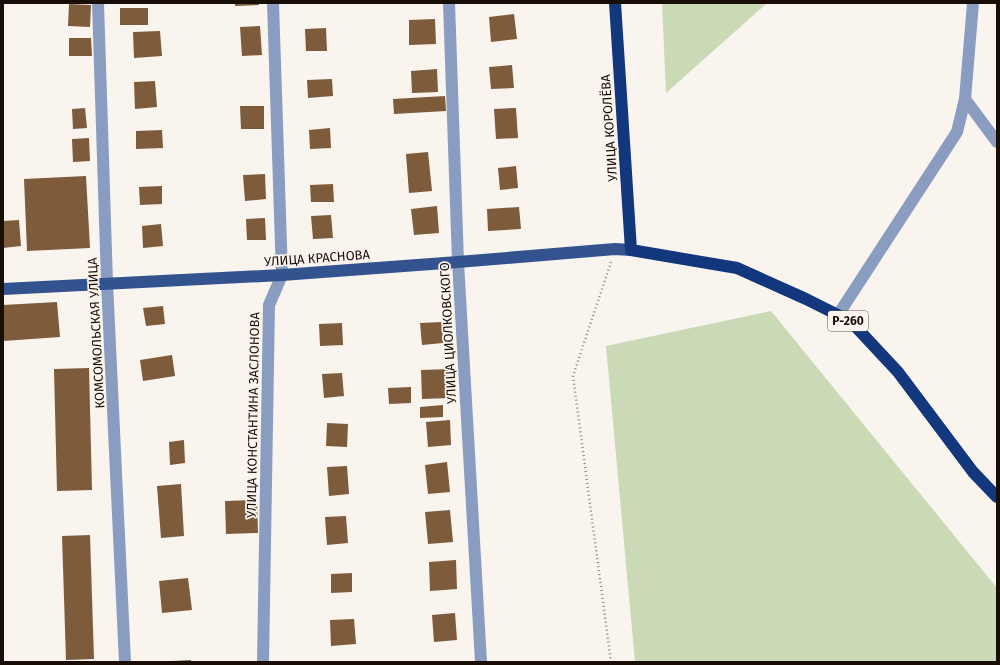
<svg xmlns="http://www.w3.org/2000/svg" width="1000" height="665" viewBox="0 0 1000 665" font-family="'Fira Sans',sans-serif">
	<rect width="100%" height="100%" fill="#faf4ef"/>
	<!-- green -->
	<g fill="#cadab6">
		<polygon points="662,3 767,3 666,93"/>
		<polygon points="771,311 997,588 997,662 635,662 606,346"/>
	</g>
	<!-- building -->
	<g fill="#7d5b3b">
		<polygon points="235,3 259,3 259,5 235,6"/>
		<polygon points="69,4 91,5 90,27 68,26"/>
		<rect x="120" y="8" width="28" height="17"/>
		<polygon points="514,14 517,39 491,42 489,17"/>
		<polygon points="435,19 436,44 409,45 409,20"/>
		<polygon points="260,26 262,55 242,56 240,27"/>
		<polygon points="326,28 327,51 306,51 305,29"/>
		<polygon points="160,31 162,56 134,58 133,32"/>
		<polygon points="69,38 91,38 92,56 69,56"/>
		<polygon points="512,65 514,88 491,89 489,67"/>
		<polygon points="437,69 438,92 412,93 411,71"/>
		<polygon points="332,79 333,96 308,98 307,80"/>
		<polygon points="155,81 157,107 135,109 134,82"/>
		<polygon points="445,96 446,111 394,114 393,99"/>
		<polygon points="240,106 264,106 264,129 241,129"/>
		<polygon points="85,108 87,128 73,129 72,109"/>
		<polygon points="516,108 518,138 496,139 494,109"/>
		<polygon points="330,128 331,148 310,149 309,130"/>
		<polygon points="162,130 163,148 136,149 136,131"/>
		<polygon points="89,138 90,161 73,162 72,139"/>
		<polygon points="428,152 432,191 409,193 406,154"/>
		<polygon points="516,166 518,188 500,190 498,168"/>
		<polygon points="265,174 266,199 245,201 243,175"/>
		<polygon points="86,176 90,248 27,251 24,179"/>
		<polygon points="333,184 334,202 311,202 310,185"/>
		<polygon points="162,186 162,204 140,205 139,187"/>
		<polygon points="437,206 439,233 414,235 411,209"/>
		<polygon points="519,207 521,229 488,231 487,209"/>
		<polygon points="331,215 333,238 313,239 311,216"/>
		<polygon points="265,218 266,240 247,240 246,219"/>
		<polygon points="19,220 21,246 3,248 3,221"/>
		<polygon points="161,224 163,246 143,248 142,226"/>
		<polygon points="57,302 60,337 3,341 3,305"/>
		<polygon points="163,306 165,324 146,326 143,308"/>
		<polygon points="442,322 443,343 422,345 420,323"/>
		<polygon points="342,323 343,345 320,346 319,324"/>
		<polygon points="172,355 175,376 143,381 140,360"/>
		<polygon points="89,368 92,490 57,491 54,369"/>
		<polygon points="450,369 451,398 422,399 421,370"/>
		<polygon points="342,373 344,396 324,398 322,374"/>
		<polygon points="411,387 411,403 389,404 388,388"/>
		<polygon points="443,405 443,417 420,418 420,407"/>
		<polygon points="450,420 451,445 428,447 426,422"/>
		<polygon points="327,423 348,424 347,447 326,446"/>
		<polygon points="184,440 185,463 170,465 169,442"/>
		<polygon points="447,462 450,492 428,494 425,465"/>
		<polygon points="347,466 349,494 329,496 327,467"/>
		<polygon points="181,484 184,536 161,538 157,486"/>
		<polygon points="257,500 258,533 226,534 225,501"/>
		<polygon points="450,510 453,542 428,544 425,512"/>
		<polygon points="346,516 348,543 327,545 325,517"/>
		<polygon points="90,535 94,659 66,660 62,536"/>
		<polygon points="456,560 457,589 430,591 429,562"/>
		<polygon points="352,573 352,592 331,593 331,574"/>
		<polygon points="188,578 192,610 162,613 159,581"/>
		<polygon points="455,613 457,640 434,642 432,615"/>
		<polygon points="354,619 356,644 331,646 330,620"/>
		<polygon points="191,660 191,662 172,662 172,661"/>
	</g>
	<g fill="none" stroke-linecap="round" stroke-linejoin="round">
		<!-- path -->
		<polyline stroke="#908881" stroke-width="2.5" stroke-dasharray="1 3" stroke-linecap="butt" points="611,262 573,376 611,662"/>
		<!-- minor -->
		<g stroke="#8a9dc0" stroke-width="12">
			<polyline points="98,3 107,283 125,662"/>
			<polyline points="449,3 458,262 481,662"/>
			<polyline points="965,99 997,142"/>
			<polyline points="838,315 957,132 965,99 973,3"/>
			<polyline points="263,662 269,305 282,275 273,3"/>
		</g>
		<!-- major -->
		<polyline stroke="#33538f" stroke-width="12" points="3,289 282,275 458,262 615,249 631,250"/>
		<!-- highway -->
		<polyline stroke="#13377c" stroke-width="12" points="615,3 631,250 737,268 806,299 838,315 856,327 898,372 973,472 997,497"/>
	</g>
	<g text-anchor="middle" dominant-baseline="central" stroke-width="3.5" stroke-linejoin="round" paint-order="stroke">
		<!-- shield labels -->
		<rect fill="#faf4ef" stroke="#5c534b" stroke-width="1" x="828" y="311" width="40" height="20" rx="3"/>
		<g font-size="12" font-weight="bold" fill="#180e05">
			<text x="848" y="321">Р-260</text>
		</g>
		<!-- street labels -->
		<g font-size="13" fill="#180e05" stroke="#faf4ef">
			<text transform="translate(609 128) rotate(-94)">УЛИЦА КОРОЛЁВА</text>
			<text transform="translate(317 258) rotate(-4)">УЛИЦА КРАСНОВА</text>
			<text transform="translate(96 333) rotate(-93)">КОМСОМОЛЬСКАЯ УЛИЦА</text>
			<text transform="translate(448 333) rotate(-93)">УЛИЦА ЦИОЛКОВСКОГО</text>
			<text transform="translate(253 415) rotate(-89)">УЛИЦА КОНСТАНТИНА ЗАСЛОНОВА</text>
		</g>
	</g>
	<!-- border -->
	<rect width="1000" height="665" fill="none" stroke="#180e05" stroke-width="8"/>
</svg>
